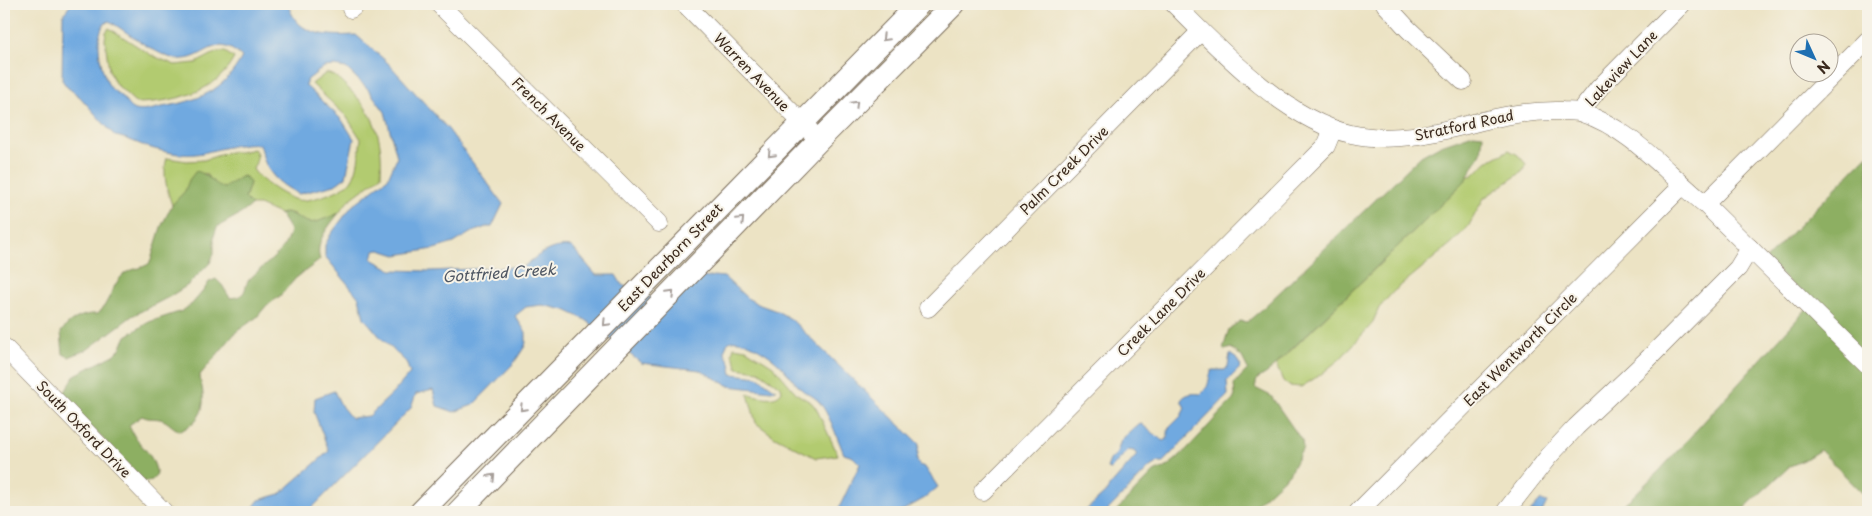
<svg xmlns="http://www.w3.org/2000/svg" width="1872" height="516" viewBox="0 0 1872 516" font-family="'Playpen Sans',sans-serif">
	<rect width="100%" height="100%" fill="#f7f3e8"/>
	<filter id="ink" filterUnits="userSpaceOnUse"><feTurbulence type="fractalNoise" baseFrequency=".02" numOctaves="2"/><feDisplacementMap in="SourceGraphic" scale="10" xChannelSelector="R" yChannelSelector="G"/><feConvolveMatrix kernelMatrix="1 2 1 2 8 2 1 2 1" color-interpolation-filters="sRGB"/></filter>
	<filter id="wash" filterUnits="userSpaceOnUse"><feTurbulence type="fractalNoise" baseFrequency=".0096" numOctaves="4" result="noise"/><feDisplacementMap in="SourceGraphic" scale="20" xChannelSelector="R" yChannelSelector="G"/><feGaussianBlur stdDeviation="1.12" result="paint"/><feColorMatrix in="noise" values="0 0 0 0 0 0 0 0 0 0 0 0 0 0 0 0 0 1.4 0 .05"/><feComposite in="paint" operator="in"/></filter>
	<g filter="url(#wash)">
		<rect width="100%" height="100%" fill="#ece3c4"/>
		<!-- green -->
		<g fill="#b2cb70" stroke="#767a47">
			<path d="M109,28L151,55L175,65L196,63L217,52H225L234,58C216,94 172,102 136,103L115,83L109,70L105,40L106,32Z"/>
			<path d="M326,73C336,75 341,81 348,88C376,114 383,138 381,176L348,201L339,213L317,223H308L299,219L294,214L286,212L280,214L259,205H252L245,199L250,183L243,176L224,188L215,185L205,173L172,205C167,191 162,172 167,158L187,161L204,160L229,152H240L254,149C260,155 256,163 253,169C259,180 284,197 297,200C308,203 345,190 351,181C359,170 359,151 361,139L346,116L312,84Z"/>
			<polygon points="1509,150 1518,155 1526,164 1522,172 1484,198 1468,227 1453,242 1393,292 1379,308 1372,324 1340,359 1320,375 1301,387 1289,386 1283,381 1276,365 1465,181 1467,177 1473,175 1487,162"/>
			<path d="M734,347L746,349L773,366L797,394L812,403L817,410L838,455L816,458L775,437L756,423L748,394C759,396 776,402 782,391L781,387L759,371L737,368L736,362L732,354Z"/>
		</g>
		<!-- forest -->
		<g fill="#8daf62" stroke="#646c40">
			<path d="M1473,134L1483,135L1481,153L1465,181L1267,373L1257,379L1255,388L1271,396L1302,441L1303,448L1289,474L1248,512H1115L1154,472C1159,469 1164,469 1168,466C1192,447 1211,421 1233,400L1235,396L1234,384L1248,369L1242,357L1231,348L1225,350L1223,349L1229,329L1240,321L1247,322L1259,312L1421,156L1441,145Z"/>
			<polygon points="1868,155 1868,499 1820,450 1804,460 1790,466 1740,512 1612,512 1630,499 1660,470 1811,304 1766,259"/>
			<path d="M196,171C209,174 211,183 224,188L242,176L247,178L250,183L245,198L252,205L242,213L217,227L214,236V253L210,263L188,285L169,297L132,316L88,349L69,357L63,354L61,332C70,320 82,313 98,314C110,302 112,284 124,274C132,268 142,269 150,263L161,227L172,205L185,191L189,180Z"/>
			<path d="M286,212C303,217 305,228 324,219C329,217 334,216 339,213C329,226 314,242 320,260L296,278L279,297L266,306L257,317L236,332L200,375C200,382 203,388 203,395C205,414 195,423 181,431C173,429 170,423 163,420C156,417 149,420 142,416L129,425C136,446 153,449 157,475L152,480L145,482L62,397L75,375L114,355L120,349L126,336L149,322L182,311L192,304L204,290L209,282L216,279L222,285L230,298C234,297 238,298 241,295C246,292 245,286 248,281C263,264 286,254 290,230L280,214Z"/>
		</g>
		<!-- water -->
		<g fill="#70a9e0" stroke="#566a7f" fill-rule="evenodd">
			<path d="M71,4H285L288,5C290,10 292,15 295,19C308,37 336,36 356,35L387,62L448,129L503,204L492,227H486L470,233L454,243L434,249L396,255L380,250L374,251L372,259L392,270L430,271L513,267L521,269C537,256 550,244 572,247L596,275H616L622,285L664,303L702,276L707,278L713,276L724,277L747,298L760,305L777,311L791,319L919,444L917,460L919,465L925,467L938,487L925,498L900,512H837L860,464L853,457L844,454C837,438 828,409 816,399C811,394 804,393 800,388C792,380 786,370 777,362C769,354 724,324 725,353C726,357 729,359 730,363C731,367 731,370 732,374L758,377L776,390L771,391L729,386L700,370L641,363L586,320L565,310L542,305L526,307L515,316L526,332V342L525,346L514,363L473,405L454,412L437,406L433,390L416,394L411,408L308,512H254L252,509L259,500L280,494L329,451L314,412L315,398L334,391L342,407L351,418L369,416L393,393L410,373L406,362L381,338L364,318L359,298L325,256V245L331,234L352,206L388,178L397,157L385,112L368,89L346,68L334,66L324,67L306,81V86L342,120L354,139L346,177L335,185L299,194C284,187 270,177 264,160C262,156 263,149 260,146C252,138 208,153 196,154C182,156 165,152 151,148C138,144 128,138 115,136L80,97L67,87L62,80L63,15ZM109,21C126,31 158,57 177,59C206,62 213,30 242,57C224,91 198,101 162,107C154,109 143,112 135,110C128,108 126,101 122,97C118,93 113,91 110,87C101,74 91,28 109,21Z"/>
			<path d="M1230,354L1237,359L1241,367L1227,381L1228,395L1163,462H1158L1150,467L1106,512H1084L1106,492L1109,487L1137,455L1134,451L1128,450L1111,469L1107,468L1110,460L1117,453L1121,440L1140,423L1163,441L1168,438V429L1181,416L1185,408L1181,400C1186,393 1193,393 1201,394C1211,386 1207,380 1212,370H1225L1228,366Z"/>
			<polygon points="1541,500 1547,502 1542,512 1530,512"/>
		</g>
	</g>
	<g filter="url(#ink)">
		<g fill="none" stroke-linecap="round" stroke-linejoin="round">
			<!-- minor casing -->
			<g stroke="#796b58" stroke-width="19">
				<g id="minor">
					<polyline points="439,4 659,223"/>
					<polyline points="685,4 819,140"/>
					<path d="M1174,4C1219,49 1287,121 1351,134C1391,143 1431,134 1470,124C1501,116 1530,110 1563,111C1569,111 1576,111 1582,113C1632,129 1665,172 1705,204L1868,365"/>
					<polyline points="1385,4 1408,29 1463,81"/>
					<polyline points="351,9 357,4"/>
					<polyline points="1580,112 1599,88 1682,4"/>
					<polyline points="1705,204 1868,40"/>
					<polyline points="928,308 1201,31"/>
					<polyline points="4,347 164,512"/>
					<polyline points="983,491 1326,146 1333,129"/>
					<polyline points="1358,512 1682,186"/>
					<polyline points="1505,512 1549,456 1576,427 1647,360 1738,268 1750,248"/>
				</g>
			</g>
			<!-- major casing -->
			<g stroke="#796b58" stroke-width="24">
				<g id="major">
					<polyline points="421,512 919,4"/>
					<polyline points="458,512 819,140 954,4"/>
				</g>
			</g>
			<!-- minor -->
			<use href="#minor" stroke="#fff" stroke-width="18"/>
			<!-- major -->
			<use href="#major" stroke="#fff" stroke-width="22"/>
		</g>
		<!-- one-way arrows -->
		<defs><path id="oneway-chevron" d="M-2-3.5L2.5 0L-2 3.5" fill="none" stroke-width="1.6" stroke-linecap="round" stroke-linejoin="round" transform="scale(1.25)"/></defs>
		<g stroke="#a79f9a">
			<use href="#oneway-chevron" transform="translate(885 38) rotate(135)"/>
			<use href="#oneway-chevron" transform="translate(855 104) rotate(-45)"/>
			<use href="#oneway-chevron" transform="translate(771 154) rotate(134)"/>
			<use href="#oneway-chevron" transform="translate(741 220) rotate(-46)"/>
			<use href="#oneway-chevron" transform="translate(671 293) rotate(-46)"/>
			<use href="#oneway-chevron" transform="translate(606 323) rotate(134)"/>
			<use href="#oneway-chevron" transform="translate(523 408) rotate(134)"/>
			<use href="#oneway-chevron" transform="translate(492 477) rotate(-46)"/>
		</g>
	</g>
	<g text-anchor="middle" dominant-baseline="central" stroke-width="4" stroke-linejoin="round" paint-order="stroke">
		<!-- street labels -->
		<g font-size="14" fill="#3b2a1e" stroke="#f7f3e8">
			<text transform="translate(1621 68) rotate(-47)">Lakeview Lane</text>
			<text transform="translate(752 72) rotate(46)">Warren Avenue</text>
			<text transform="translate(549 114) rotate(45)">French Avenue</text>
			<text transform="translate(1464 125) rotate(-12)">Stratford Road</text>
			<text transform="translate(1064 170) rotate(-45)">Palm Creek Drive</text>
			<text transform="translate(670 257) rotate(-46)">East Dearborn Street</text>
			<text transform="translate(1161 312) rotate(-45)">Creek Lane Drive</text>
			<text transform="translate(1520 349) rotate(-45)">East Wentworth Circle</text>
			<text transform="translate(84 429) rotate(46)">South Oxford Drive</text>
		</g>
		<!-- water labels -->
		<g font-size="15" font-style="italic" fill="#4e5662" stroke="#f7f3e8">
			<text transform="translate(499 272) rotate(-4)">Gottfried Creek</text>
		</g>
	</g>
	<!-- margin -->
	<rect width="1872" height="516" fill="none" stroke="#f7f3e8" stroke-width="20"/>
	<!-- north arrow -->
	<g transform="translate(1814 58) rotate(134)"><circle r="24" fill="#f7f3e8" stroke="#aca397"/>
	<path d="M0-4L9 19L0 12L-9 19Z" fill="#1f6fb2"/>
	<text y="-8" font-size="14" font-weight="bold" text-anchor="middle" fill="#3b2a1e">N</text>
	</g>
</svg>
